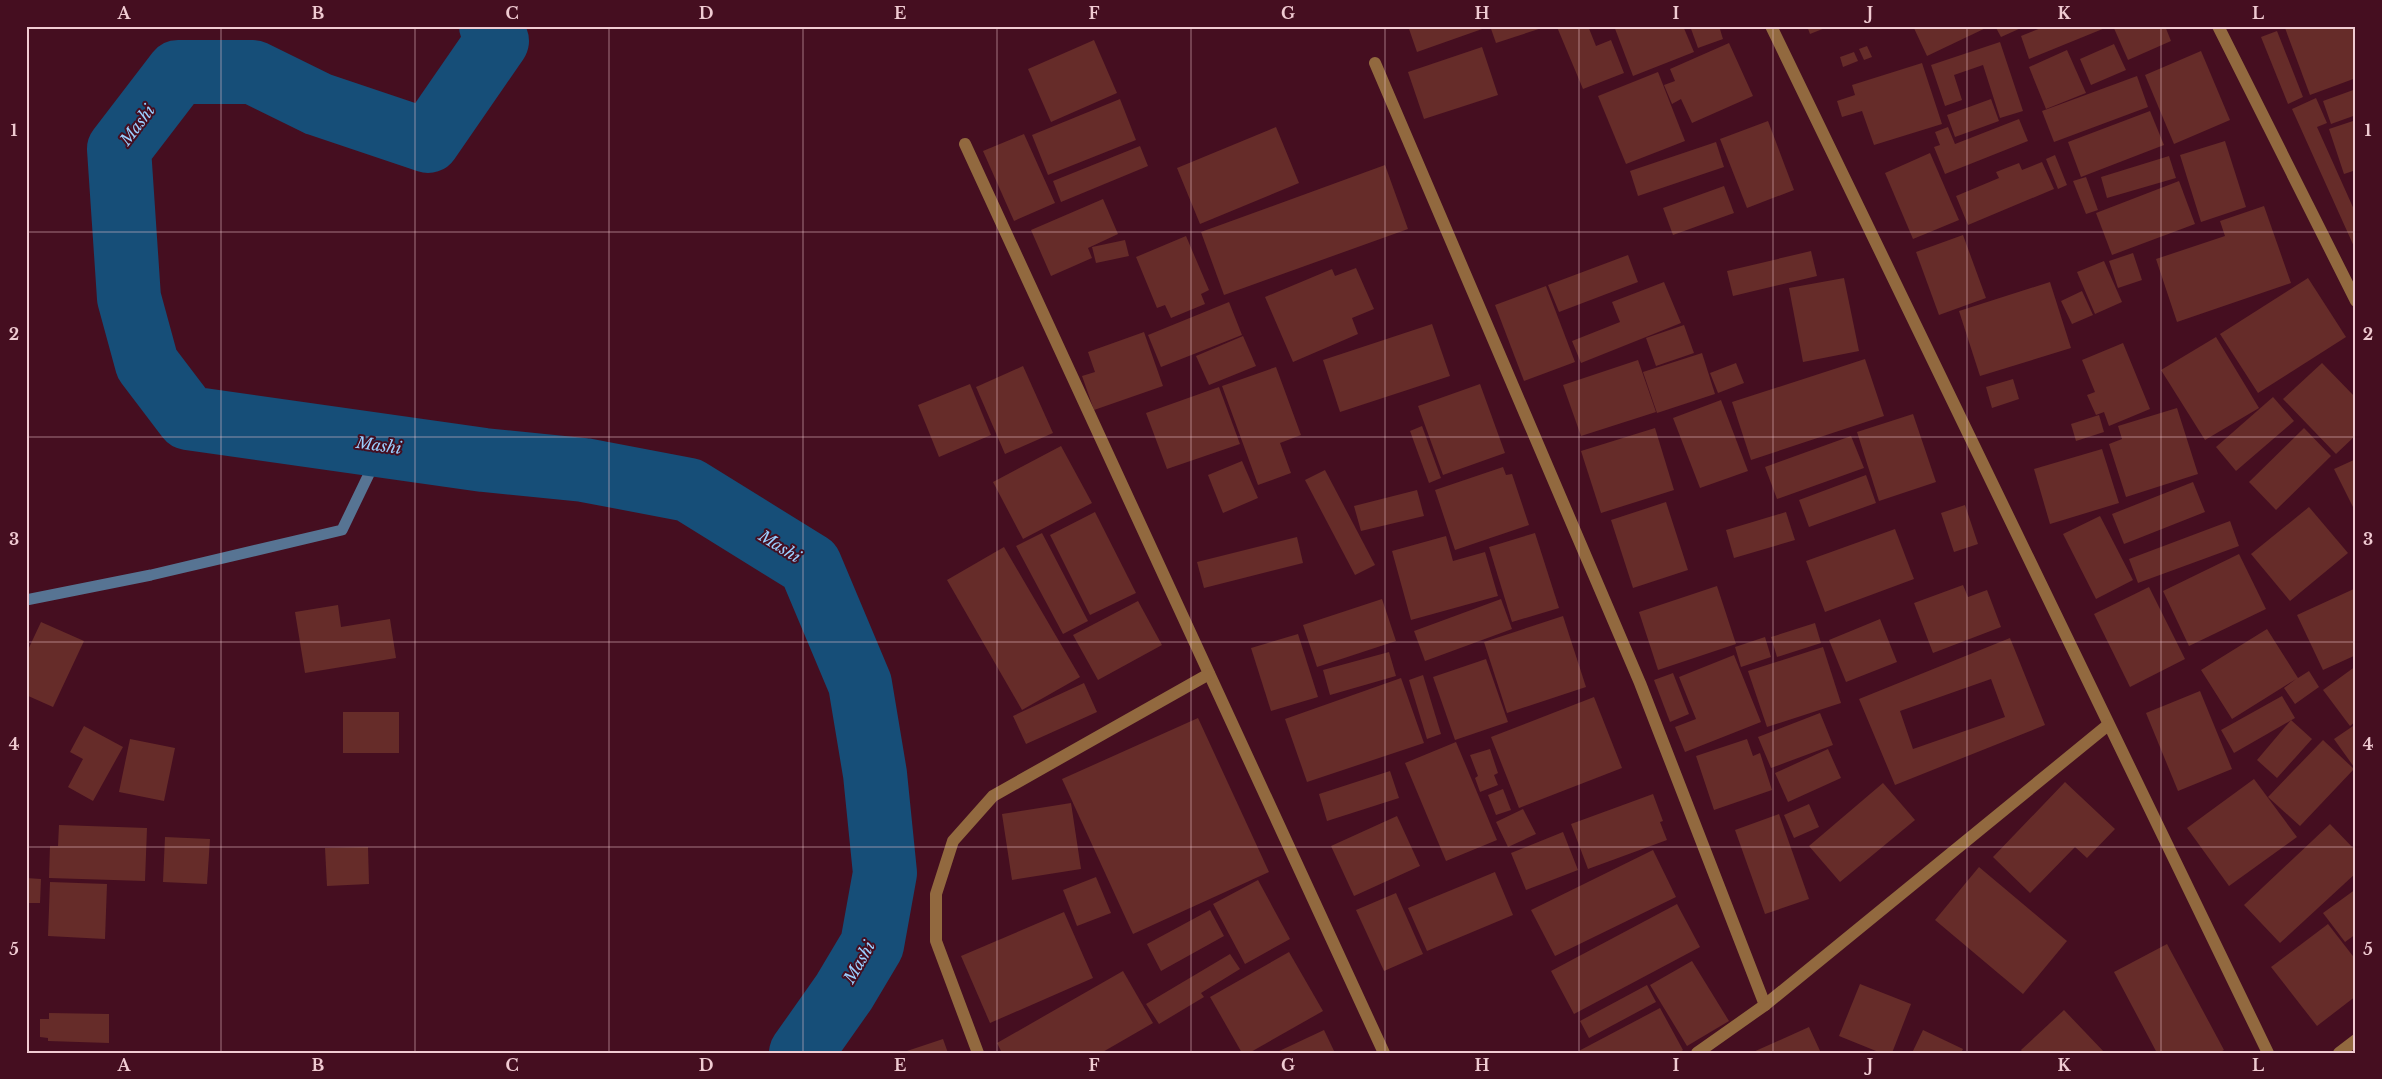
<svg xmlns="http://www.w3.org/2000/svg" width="2382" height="1079" viewBox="0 0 2382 1079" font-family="'Libre Baskerville',serif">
	<rect width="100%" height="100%" fill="#450e20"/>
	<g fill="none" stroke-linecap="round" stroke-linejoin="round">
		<!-- stream -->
		<polyline stroke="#577493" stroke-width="11" points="26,600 151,575 342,530 383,445"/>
		<!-- river -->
		<polyline stroke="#164e78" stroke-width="64" points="491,26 497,41 428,141 318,104 253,72 178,72 119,149 129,298 147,364 188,418 484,460 584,470 689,490 810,565 860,684 875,774 885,873 872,945 844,992 801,1053"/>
	</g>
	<!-- building -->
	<g fill="#662c29" fill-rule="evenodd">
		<polygon points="1408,26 1484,26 1485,28 1417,52"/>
		<polygon points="1490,26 1544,26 1545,27 1496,43"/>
		<polygon points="1588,26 1596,46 1611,40 1624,73 1583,89 1557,27"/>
		<polygon points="1614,26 1683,26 1694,52 1633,76"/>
		<polygon points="1690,26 1719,26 1723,39 1698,48"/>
		<polygon points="1807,26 1830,26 1810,34"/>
		<polygon points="1913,26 1990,26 1927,56"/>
		<polygon points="1995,26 2020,26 2021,28 2001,37"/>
		<polygon points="2046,26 2110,26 2029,59 2021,36"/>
		<polygon points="2113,26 2165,26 2171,41 2128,60"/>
		<polygon points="2289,26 2353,26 2356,32 2356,78 2310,95 2285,28"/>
		<polygon points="2277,31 2303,97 2288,104 2261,37"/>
		<polygon points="1094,40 1117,93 1051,122 1028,69"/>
		<polygon points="2000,42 2023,111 2000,118 1983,65 1954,75 1962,100 1945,106 1931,65"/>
		<polygon points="1729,43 1753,96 1692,123 1681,99 1672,104 1664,85 1675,81 1670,69"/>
		<polygon points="2114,44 2126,70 2091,85 2080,59"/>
		<polygon points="1867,46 1872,57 1864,60 1859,49"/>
		<polygon points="1482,47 1498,95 1424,119 1408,72"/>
		<polygon points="2067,50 2086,93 2046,109 2029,67"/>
		<polygon points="2201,51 2230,120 2174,144 2145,75"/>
		<polygon points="1854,52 1858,61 1843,67 1840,57"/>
		<polygon points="1922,63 1942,124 1874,145 1862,111 1842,117 1837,101 1855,95 1852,85"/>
		<polygon points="1658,72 1685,141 1626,164 1598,96"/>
		<polygon points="2137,76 2148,107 2054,142 2042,111"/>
		<polygon points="2356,89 2356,115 2331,124 2323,101"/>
		<polygon points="2316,98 2327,123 2317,127 2356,214 2356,251 2292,109"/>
		<polygon points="1120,99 1136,140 1048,175 1032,135"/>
		<polygon points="1991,99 1999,121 1955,137 1947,115"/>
		<polygon points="2150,111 2164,145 2081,177 2068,142"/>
		<polygon points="2019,119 2028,141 1945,174 1934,147 1940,145 1935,132 1948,127 1955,144"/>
		<polygon points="2356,120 2356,170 2344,174 2329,129"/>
		<polygon points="1768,121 1794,190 1747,208 1720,139"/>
		<polygon points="1276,127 1299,183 1200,224 1177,168"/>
		<polygon points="1024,134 1055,203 1014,221 983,151"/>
		<polygon points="2225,141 2246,207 2201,222 2180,155"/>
		<polygon points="1716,142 1724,167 1638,196 1630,171"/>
		<polygon points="1140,146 1148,166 1061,202 1053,181"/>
		<polygon points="1930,153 1959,220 1913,239 1885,173"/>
		<polygon points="2055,155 2067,185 2058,189 2046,159"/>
		<polygon points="2169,156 2176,178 2107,198 2101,177"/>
		<polygon points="2042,162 2054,189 1968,225 1956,196 1999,178 1996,172 2019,163 2022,170"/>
		<polygon points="1385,165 1408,229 1224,295 1201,232"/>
		<polygon points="2086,177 2098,210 2086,214 2073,181"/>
		<polygon points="2179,181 2195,224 2112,255 2096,213"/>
		<polygon points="1724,186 1734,213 1673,235 1663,208"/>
		<polygon points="1103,199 1118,234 1088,248 1092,258 1051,276 1031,230"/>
		<polygon points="2264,206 2291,283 2177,322 2156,259 2225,236 2220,221"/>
		<polygon points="1963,235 1986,298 1939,315 1916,252"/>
		<polygon points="1186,236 1209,290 1201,294 1205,304 1171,318 1165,305 1157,308 1136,257"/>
		<polygon points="1125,240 1129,256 1096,263 1092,247"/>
		<polygon points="1811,251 1817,276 1733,296 1727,271"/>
		<polygon points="2133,253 2142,280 2118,288 2109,261"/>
		<polygon points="1628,255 1638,282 1559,312 1548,285"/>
		<polygon points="2104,261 2122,302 2095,314 2077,272"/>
		<polygon points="1356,268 1374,309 1352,318 1358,334 1293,362 1265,297 1332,269 1335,276"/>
		<polygon points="1844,278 1859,351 1803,362 1789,288"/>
		<polygon points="2308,278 2346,337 2258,393 2220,334"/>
		<polygon points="1664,282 1681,323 1581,363 1572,341 1620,322 1612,302"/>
		<polygon points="2050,282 2071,348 1980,376 1959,311"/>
		<polygon points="1546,286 1575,362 1524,381 1495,305"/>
		<polygon points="2082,291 2093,315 2072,324 2061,301"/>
		<polygon points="1229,302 1242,335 1161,367 1148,335"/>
		<polygon points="1432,324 1450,376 1340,412 1323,360"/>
		<polygon points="1684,325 1694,353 1656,366 1646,338"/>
		<polygon points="1144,332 1163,386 1094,410 1082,376 1095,372 1088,352"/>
		<polygon points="1243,336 1256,366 1209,385 1196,356"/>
		<polygon points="2216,337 2259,408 2205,440 2161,370"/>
		<polygon points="2123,343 2150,409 2109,426 2104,412 2096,415 2087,395 2095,392 2082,360"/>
		<polygon points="1702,353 1715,394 1657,413 1643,372"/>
		<polygon points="1865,359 1884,416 1751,460 1732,402"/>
		<polygon points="1638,360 1656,412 1581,436 1563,385"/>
		<polygon points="1736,363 1744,383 1718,393 1710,373"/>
		<polygon points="2322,363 2356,398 2356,435 2336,454 2283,399"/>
		<polygon points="1023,366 1053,433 1005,454 976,387"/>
		<polygon points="1276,367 1301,435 1280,443 1291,473 1258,485 1222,386"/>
		<polygon points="2013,379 2019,399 1992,408 1986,387"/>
		<polygon points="970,384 991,435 939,457 918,405"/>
		<polygon points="1480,384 1505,453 1443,475 1418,406"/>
		<polygon points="1219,387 1240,444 1167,469 1146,413"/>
		<polygon points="2273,397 2294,421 2236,471 2216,447"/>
		<polygon points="1721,400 1748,471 1700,488 1673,418"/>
		<polygon points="2177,408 2198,474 2126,497 2109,444 2122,439 2118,426"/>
		<polygon points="1913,414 1936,482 1879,501 1857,432"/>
		<polygon points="2099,415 2104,432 2076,441 2071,424"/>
		<polygon points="1422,426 1441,478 1429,483 1410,431"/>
		<polygon points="1655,428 1674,490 1601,513 1581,451"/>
		<polygon points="2304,428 2331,456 2276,510 2249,482"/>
		<polygon points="1851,436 1864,468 1777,499 1765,467"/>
		<polygon points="1061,446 1092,503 1023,539 993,482"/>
		<polygon points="2102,449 2119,503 2050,524 2034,469"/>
		<polygon points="2356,459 2356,513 2334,469"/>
		<polygon points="1242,461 1258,498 1223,513 1208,475"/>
		<polygon points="1503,467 1506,475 1512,474 1529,525 1455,550 1435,490"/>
		<polygon points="1325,470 1375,565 1355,575 1305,480"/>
		<polygon points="1866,475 1876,503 1809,527 1799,500"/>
		<polygon points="2193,482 2205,512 2124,544 2112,514"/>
		<polygon points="1417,490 1424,516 1361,531 1354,506"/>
		<polygon points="1666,502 1688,570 1633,588 1611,520"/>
		<polygon points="1965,505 1978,544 1954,552 1941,513"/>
		<polygon points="2309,507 2348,553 2290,601 2251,554"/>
		<polygon points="1095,512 1136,593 1090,615 1050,535"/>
		<polygon points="1786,512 1795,540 1734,558 1726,530"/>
		<polygon points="2100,516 2133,580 2096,599 2063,534"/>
		<polygon points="2230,521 2239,546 2138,583 2129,559"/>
		<polygon points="1895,529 1914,579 1825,612 1806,561"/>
		<polygon points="1042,533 1088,621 1063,634 1016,546"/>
		<polygon points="1535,533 1559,608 1512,622 1489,547"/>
		<polygon points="1446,536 1453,561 1485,552 1498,596 1411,620 1392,551"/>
		<polygon points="1297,537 1303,563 1204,588 1197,562"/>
		<polygon points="1004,547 1080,677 1022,710 947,580"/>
		<polygon points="2239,554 2266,609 2189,646 2163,591"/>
		<polygon points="1963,585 1968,597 1987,590 2001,627 1933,653 1914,603"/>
		<polygon points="1717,586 1736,644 1658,670 1639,612"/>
		<polygon points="2149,587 2185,659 2130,687 2094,614"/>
		<polygon points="2356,588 2356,655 2323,670 2297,615"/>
		<polygon points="1382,599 1396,641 1317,667 1303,625"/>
		<polygon points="1501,599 1512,629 1425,661 1414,631"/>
		<polygon points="1138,601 1162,645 1098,680 1073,635"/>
		<polygon points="338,605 341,627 390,619 396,658 305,673 295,612"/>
		<polygon points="1563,616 1586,687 1507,713 1484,642"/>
		<polygon points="1880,619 1897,662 1846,682 1829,640"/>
		<polygon points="41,622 84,641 53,707 26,695 26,654"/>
		<polygon points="1815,623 1821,643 1777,657 1771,637"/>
		<polygon points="2267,629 2298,678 2309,671 2319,687 2295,704 2284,688 2296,679 2232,719 2201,670"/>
		<polygon points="1298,634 1318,697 1271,711 1251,648"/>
		<polygon points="1765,637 1771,657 1741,667 1735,647"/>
		<path d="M2010,638L2045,725L1895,785L1859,699ZM1991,679L2005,717L1913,749L1900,711Z"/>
		<polygon points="1823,647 1841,703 1767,727 1748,671"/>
		<polygon points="1389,652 1396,676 1330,695 1323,670"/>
		<polygon points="1734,655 1761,722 1685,752 1675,727 1696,719 1679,677"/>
		<polygon points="1486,659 1508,722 1455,740 1433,677"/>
		<polygon points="2356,666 2356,721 2350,726 2323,690"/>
		<polygon points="1673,673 1689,714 1670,722 1654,680"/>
		<polygon points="1423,675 1441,734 1427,739 1409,680"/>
		<polygon points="1401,678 1424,743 1307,782 1285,719"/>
		<polygon points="1084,683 1097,712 1026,744 1013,716"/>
		<polygon points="2200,691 2232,769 2178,791 2146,713"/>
		<polygon points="2282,696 2295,718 2234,753 2221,730"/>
		<polygon points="1594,697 1622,768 1519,808 1491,737"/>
		<rect x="343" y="712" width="56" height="41"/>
		<polygon points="1820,713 1833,745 1771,768 1758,737"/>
		<polygon points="1198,718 1269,872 1133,934 1062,779"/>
		<polygon points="2291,720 2312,739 2277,778 2257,760"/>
		<polygon points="2356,724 2356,766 2354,767 2334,739"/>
		<polygon points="84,726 123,747 93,801 68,787 83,759 70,752"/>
		<polygon points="130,739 175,748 164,801 119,792"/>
		<polygon points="1747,739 1753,756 1760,753 1772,790 1714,810 1696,756"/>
		<polygon points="2323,740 2354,769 2300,826 2268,797"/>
		<polygon points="1456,742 1497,840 1446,861 1405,763"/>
		<polygon points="1490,749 1498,773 1494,775 1498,785 1480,792 1475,778 1478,776 1470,755"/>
		<polygon points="1828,749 1841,778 1788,802 1775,773"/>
		<polygon points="1390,771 1399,798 1327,821 1319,794"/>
		<polygon points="2254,779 2297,837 2229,886 2187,828"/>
		<polygon points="2065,782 2115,829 2087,858 2075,847 2030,893 1993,857"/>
		<polygon points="1883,783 1915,820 1840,882 1809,846"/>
		<polygon points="1503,789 1511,810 1496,815 1488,795"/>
		<polygon points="1653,794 1663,821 1660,822 1667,840 1588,869 1571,824"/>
		<polygon points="1071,803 1081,869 1012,880 1002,814"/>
		<polygon points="1809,804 1819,827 1794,838 1784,815"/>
		<polygon points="1523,809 1536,834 1508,847 1496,822"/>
		<polygon points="1779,814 1809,899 1765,914 1735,830"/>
		<polygon points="1397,816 1420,866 1354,896 1331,846"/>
		<polygon points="2330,824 2356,851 2356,873 2280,943 2244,905"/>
		<polygon points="59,825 147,828 145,881 49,878 50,846 58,846"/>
		<polygon points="1563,832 1578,870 1526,890 1511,853"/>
		<polygon points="165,837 210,839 207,884 163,882"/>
		<polygon points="368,847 369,884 327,886 325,848"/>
		<polygon points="1653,850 1676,897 1555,956 1531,910"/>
		<polygon points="1979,867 2067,941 2023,994 1935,920"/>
		<polygon points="1495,872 1513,915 1427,951 1408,908"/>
		<polygon points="1096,877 1111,913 1077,926 1063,890"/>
		<polygon points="26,878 41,879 40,903 26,903"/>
		<polygon points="1258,880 1290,939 1245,964 1213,904"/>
		<polygon points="50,882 107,884 105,939 48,936"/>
		<polygon points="2356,889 2356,934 2345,942 2323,913"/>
		<polygon points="1396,893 1423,954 1384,971 1356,910"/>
		<polygon points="1677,904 1700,947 1574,1014 1551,971"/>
		<polygon points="1210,910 1224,936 1161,971 1147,944"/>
		<polygon points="1064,912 1093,978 990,1023 961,956"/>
		<polygon points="2328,924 2356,960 2356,996 2317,1026 2271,967"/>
		<polygon points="2167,944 2224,1050 2219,1053 2157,1053 2114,972"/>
		<polygon points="1289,952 1323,1011 1249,1053 1242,1053 1210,997"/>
		<polygon points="1230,954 1240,969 1201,993 1204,997 1159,1024 1146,1004"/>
		<polygon points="1692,961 1729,1021 1687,1046 1650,985"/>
		<polygon points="1123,971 1153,1023 1101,1053 1002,1053 997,1043"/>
		<polygon points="1860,984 1911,1004 1892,1053 1881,1053 1839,1036"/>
		<polygon points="1647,985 1656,1002 1589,1038 1580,1021"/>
		<polygon points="1660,1008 1683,1050 1679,1053 1575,1053"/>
		<polygon points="2064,1010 2105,1053 2023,1053 2021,1050"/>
		<polygon points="49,1013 109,1014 109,1043 48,1041 48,1038 40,1037 40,1019 49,1019"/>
		<polygon points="1809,1027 1821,1053 1751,1053"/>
		<polygon points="1324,1030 1335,1053 1275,1053"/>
		<polygon points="1923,1030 1963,1049 1961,1053 1912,1053"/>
		<polygon points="943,1039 948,1053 904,1053 904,1052"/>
	</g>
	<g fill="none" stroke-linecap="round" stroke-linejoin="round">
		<!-- minor -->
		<g stroke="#92693f" stroke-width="12">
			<polyline points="1771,26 2268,1053"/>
			<polyline points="2218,26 2356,301"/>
			<polyline points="1375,63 1640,683 1765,1005"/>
			<polyline points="965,144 1384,1053"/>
			<polyline points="978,1053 936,941 936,894 953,841 993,796 1209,674"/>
			<polyline points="1697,1053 1765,1005 2108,725"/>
			<polyline points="2339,1053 2356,1040"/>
		</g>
	</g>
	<!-- grid -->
	<path fill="none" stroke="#f0cbd2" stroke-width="1" stroke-opacity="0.55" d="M221,26V1053M415,26V1053M609,26V1053M803,26V1053M997,26V1053M1191,26V1053M1385,26V1053M1579,26V1053M1773,26V1053M1967,26V1053M2161,26V1053M26,232H2356M26,437H2356M26,642H2356M26,847H2356"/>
	<g text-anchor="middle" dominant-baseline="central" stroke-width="4" stroke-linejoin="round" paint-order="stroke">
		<!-- water labels -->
		<g font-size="16" font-style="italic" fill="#9bd0ff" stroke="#450e20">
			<text transform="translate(137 125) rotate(-53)">Mashi</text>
			<text transform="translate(379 445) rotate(8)">Mashi</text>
			<text transform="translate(780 546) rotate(32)">Mashi</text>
			<text transform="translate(859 962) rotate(-60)">Mashi</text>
		</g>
	</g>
	<!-- border -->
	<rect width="2382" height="1079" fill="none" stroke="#450e20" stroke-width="55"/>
	<rect x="28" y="28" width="2326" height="1024" fill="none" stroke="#f0cbd2" stroke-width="2"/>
	<g font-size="16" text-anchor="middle" font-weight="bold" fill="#f0cbd2">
		<text x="124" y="19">A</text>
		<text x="318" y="19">B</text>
		<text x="512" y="19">C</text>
		<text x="706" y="19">D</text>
		<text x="900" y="19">E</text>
		<text x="1094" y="19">F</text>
		<text x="1288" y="19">G</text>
		<text x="1482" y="19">H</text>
		<text x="1676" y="19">I</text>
		<text x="1870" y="19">J</text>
		<text x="2064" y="19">K</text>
		<text x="2258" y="19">L</text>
		<text x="14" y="136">1</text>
		<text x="2368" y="136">1</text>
		<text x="14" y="340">2</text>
		<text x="2368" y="340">2</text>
		<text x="14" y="545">3</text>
		<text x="2368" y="545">3</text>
		<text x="14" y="750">4</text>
		<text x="2368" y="750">4</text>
		<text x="14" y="955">5</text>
		<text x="2368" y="955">5</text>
		<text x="124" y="1071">A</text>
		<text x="318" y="1071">B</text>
		<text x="512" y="1071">C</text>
		<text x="706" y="1071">D</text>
		<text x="900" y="1071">E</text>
		<text x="1094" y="1071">F</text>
		<text x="1288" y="1071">G</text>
		<text x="1482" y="1071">H</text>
		<text x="1676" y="1071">I</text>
		<text x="1870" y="1071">J</text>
		<text x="2064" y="1071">K</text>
		<text x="2258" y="1071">L</text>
	</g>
</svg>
